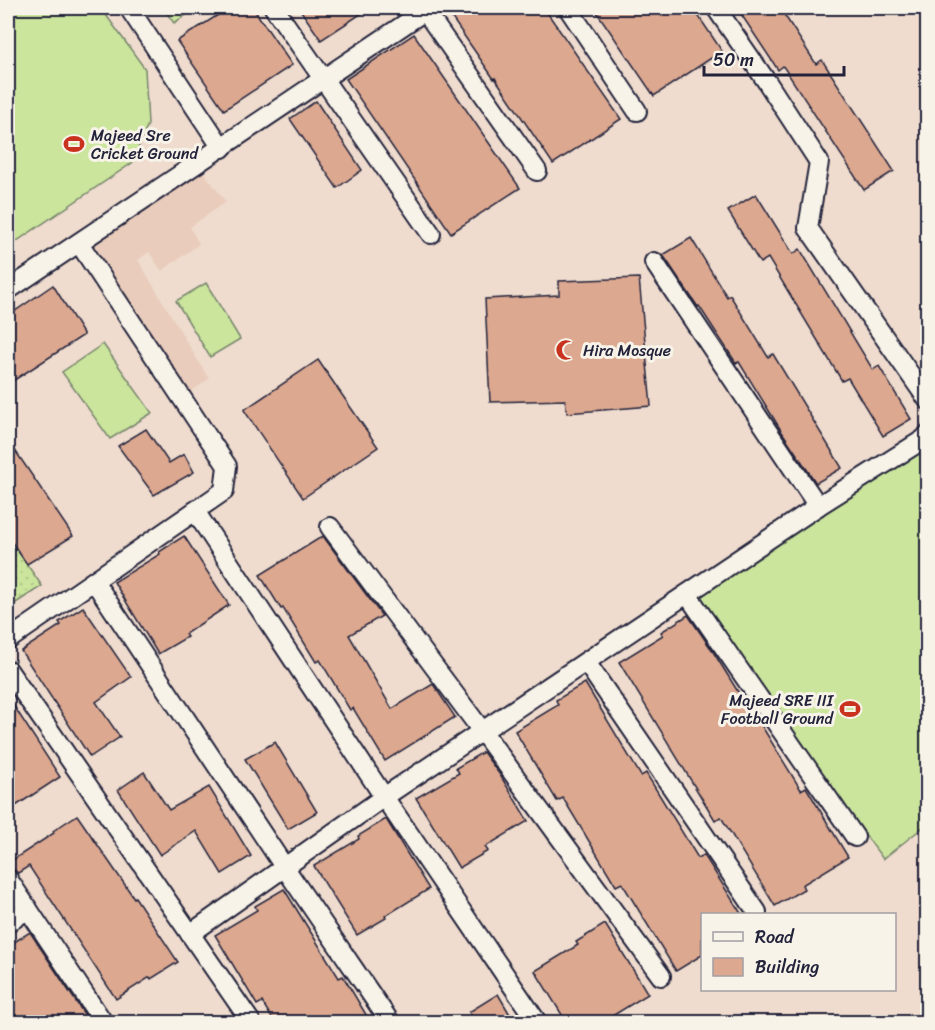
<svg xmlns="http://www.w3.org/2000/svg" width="935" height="1030" viewBox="0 0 935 1030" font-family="Sriracha,sans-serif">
	<defs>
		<pattern id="park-dots" width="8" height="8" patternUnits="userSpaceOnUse" patternTransform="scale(1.5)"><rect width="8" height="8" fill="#cbe59c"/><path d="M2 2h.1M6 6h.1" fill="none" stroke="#aec487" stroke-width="1.8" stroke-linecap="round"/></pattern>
	</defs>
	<rect width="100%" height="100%" fill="#efdcce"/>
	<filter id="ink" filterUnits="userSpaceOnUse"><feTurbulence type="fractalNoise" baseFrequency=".0167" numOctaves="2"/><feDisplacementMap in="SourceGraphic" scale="12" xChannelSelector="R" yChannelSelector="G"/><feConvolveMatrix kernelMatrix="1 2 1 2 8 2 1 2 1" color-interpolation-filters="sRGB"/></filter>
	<g filter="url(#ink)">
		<!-- built -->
		<polygon fill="#e9ccbb" points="202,170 226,202 190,227 199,244 162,271 149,252 138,260 209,379 189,393 90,245"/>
		<!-- grass -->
		<g fill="#cbe59c" stroke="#76846c" stroke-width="1.5">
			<polygon points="8,8 101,8 145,69 148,124 132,163 8,247"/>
			<polygon points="163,8 197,8 174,23"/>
			<polygon points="206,283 240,339 210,357 176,301"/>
			<polygon points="103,344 152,413 110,439 62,372"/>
			<polygon points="927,440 927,824 883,859 687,594"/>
		</g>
		<!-- park -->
		<polygon fill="url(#park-dots)" stroke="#76846c" stroke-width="1.5" points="8,537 42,586 8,608"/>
		<!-- building -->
		<g fill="#dca890" stroke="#22223b" stroke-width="1.5">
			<polygon points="229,8 253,8 292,65 224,110 177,41"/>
			<polygon points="299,8 370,8 321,40"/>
			<polygon points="445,8 544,8 621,119 553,164 495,78 494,79"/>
			<polygon points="594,8 693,8 722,51 654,96"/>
			<polygon points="737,8 780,8 816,64 822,60 894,171 864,190 783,66 778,70"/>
			<polygon points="414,34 520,188 451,233 346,79"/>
			<polygon points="316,101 362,170 337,188 290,119"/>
			<polygon points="756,194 793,254 800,249 873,370 879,366 911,419 883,436 848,378 842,381 768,258 760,263 728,211"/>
			<polygon points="691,238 727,297 730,295 768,357 773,354 842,468 816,483 782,432 739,362 736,363 699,306 698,307 663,255"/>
			<polygon points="639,278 651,406 567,413 565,400 490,402 485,299 559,295 559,281"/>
			<polygon points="53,285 84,335 8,384 8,316"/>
			<polygon points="318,360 378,447 303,498 244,410"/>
			<polygon points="146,429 169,463 184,454 194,472 154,495 118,446"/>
			<polygon points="8,440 73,536 27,564 8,537"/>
			<polygon points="184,536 229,605 185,634 187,637 158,654 114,582 160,554 159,552"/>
			<polygon points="323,536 382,616 349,635 392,709 433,684 455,717 385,761 353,708 350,710 320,660 316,662 283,608 281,609 260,575"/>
			<polygon points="83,607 131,677 96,702 120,737 90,757 21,651 61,625 59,622"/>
			<polygon points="688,615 712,650 745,703 747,702 801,790 806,787 848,857 802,885 804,889 775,906 721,817 715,820 619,662 663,635 661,632"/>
			<polygon points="585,683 641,776 646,773 698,858 704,855 742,915 702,915 702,955 676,971 622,883 616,886 563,798 557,801 515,731 558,705 556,700"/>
			<polygon points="8,697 60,777 8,811"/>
			<polygon points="275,742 317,812 288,829 245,759"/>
			<polygon points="483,752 500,775 528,821 485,847 488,851 459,868 416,798 459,773 456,768"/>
			<polygon points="144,772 169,810 209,787 251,856 222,874 196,831 160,855 118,790"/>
			<polygon points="77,815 134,898 135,897 178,962 151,979 150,977 116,999 29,866 18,873 13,869 8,868 8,863 54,833 53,831"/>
			<polygon points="386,819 429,889 385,916 386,918 357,935 314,866 359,839 358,836"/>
			<polygon points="284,889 339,978 343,976 371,1023 275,1023 262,1002 257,1005 215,935 257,910 255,906"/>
			<polygon points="605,924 648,994 601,1023 567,1023 535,971 578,945 576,942"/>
			<polygon points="30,932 90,1023 8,1023 8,946"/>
			<polygon points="498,994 515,1023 476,1023 469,1012"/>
		</g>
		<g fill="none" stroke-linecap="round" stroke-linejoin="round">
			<!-- minor casing -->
			<g stroke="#22223b" stroke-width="22">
				<g id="minor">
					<polyline points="129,8 222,148"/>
					<polyline points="274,8 431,234"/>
					<polyline points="423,8 537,171"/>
					<polyline points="568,8 637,111"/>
					<polyline points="716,8 767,82 819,162 808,228 928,400"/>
					<polyline points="654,262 818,506"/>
					<polyline points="8,290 429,8"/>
					<polyline points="195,511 384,797 537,1022"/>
					<polyline points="330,527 482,731 661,976"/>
					<polyline points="94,581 285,868 390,1022"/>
					<polyline points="687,594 855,837"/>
					<polyline points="8,640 224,491 227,466 79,243"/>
					<polyline points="586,662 757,912"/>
					<polyline points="8,670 251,1022"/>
					<polyline points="8,879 103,1022"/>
					<polyline points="8,923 28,909"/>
					<polyline points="190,934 384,797 818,506 924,439 928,434"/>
				</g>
			</g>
			<!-- minor -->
			<use href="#minor" stroke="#f7f3e8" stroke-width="18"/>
		</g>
	</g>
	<!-- icons -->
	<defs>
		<g id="stadium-bare" transform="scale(1.62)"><path d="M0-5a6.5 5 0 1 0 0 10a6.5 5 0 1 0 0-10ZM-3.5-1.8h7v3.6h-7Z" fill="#c8321e" stroke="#f7f3e8" stroke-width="2.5" paint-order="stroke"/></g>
		<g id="mosque-bare" transform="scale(1.62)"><path d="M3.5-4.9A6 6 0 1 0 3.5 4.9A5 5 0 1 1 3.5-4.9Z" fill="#c8321e" stroke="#f7f3e8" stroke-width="2.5" paint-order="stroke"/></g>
	</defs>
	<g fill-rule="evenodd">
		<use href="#stadium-bare" x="74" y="144"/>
		<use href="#mosque-bare" x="566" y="350"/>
		<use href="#stadium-bare" x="850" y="709"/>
	</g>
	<g text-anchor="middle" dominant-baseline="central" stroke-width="6" stroke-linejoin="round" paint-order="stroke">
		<!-- poi labels -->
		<g font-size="16" fill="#22223b" stroke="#f7f3e8" text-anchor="start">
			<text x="91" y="135">Majeed Sre<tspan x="91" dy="18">Cricket Ground</tspan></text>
			<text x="583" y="350">Hira Mosque</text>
			<text x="833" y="700" text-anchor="end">Majeed SRE III<tspan x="833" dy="18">Football Ground</tspan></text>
		</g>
	</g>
	<!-- margin -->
	<rect width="935" height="1030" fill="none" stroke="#f7f3e8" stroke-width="30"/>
	<rect x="15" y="15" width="905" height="1000" fill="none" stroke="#22223b" stroke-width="2" filter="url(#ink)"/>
	<!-- legend -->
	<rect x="701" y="913" width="195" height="78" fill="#f7f3e8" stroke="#a29fa3" stroke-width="1.5"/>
	<rect x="713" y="932" width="30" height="9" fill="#f7f3e8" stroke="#a29fa3" stroke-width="1.5"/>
	<text x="755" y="943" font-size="18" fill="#22223b">Road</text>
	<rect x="713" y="958" width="30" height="18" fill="#dca890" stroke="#a29fa3" stroke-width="1.5"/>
	<text x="755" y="973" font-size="18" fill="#22223b">Building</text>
	<!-- scale -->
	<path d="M704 66v9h140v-9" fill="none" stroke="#22223b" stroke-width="3"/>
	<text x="713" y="66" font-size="18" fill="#22223b" stroke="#f7f3e8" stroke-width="4.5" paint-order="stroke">50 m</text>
</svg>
